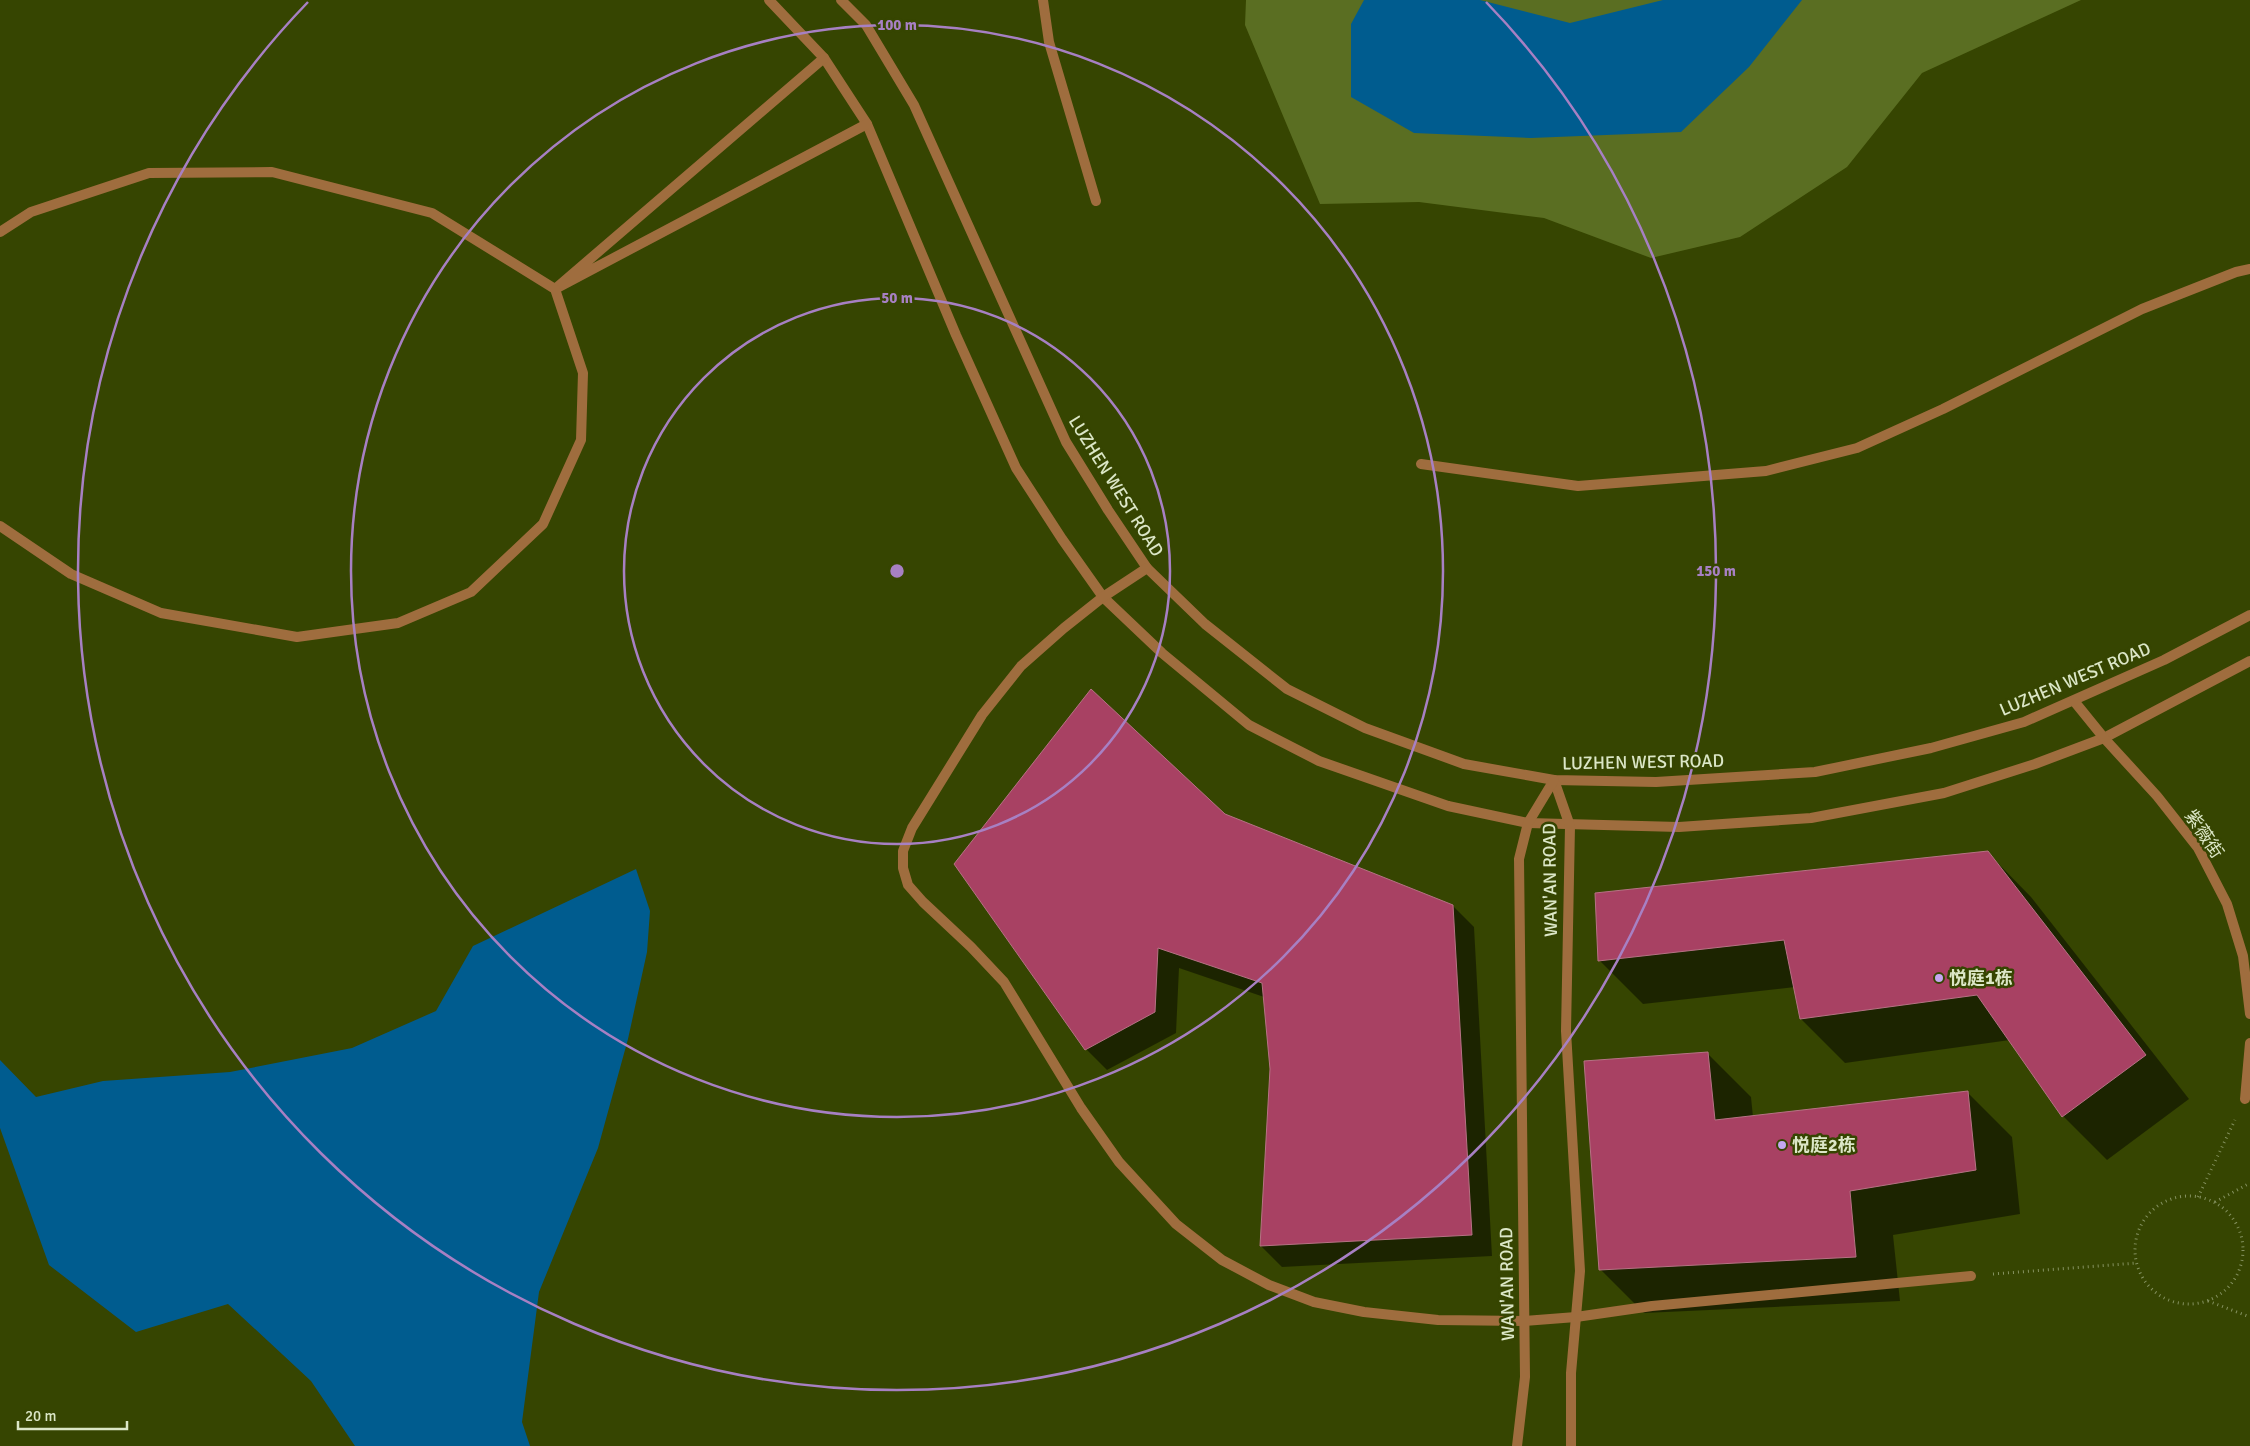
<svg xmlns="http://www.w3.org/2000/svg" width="2250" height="1446" viewBox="0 0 2250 1446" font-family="Signika,'Noto Sans SC',sans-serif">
	<rect width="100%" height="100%" fill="#364501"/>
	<!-- green -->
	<polygon fill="#5a6e22" points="1246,0 2081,0 1922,73 1847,167 1740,237 1651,258 1544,218 1419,202 1320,204 1245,25"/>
	<!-- water -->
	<g fill="#005c8f">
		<polygon points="1364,0 1480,0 1570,23 1663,0 1802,0 1749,67 1681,132 1531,138 1414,133 1351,97 1351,24"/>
		<polygon points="636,869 650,911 647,952 628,1039 598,1148 539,1292 522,1422 530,1446 355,1446 311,1381 228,1304 136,1332 49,1265 0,1128 0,1060 36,1097 103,1081 230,1072 352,1048 436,1011 473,946"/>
	</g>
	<!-- shadow -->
	<g fill="#0007">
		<polygon points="1224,815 1453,906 1474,927 1492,1256 1282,1267 1261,1246 1271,1069 1264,997 1179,968 1176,1033 1107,1070 1086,1049"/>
		<polygon points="1987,852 2031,897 2189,1099 2107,1160 2063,1116 2010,1040 1845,1063 1801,1019 1795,987 1643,1004 1599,960"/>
		<polygon points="1707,1053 1751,1097 1753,1117 1968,1093 2012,1137 2020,1214 1893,1235 1900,1301 1644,1313 1600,1269"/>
	</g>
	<!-- building -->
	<g fill="#a84163" stroke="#b67284">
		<polygon points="1091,689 1225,814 1453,905 1472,1235 1260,1246 1270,1069 1262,983 1158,948 1155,1012 1085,1050 954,864"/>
		<polygon points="1988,851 2146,1055 2062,1117 1977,995 1800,1019 1784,940 1598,961 1595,893"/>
		<polygon points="1708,1052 1715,1120 1968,1091 1976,1170 1850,1191 1856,1257 1599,1270 1584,1061"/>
	</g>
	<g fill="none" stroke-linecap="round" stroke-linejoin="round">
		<!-- path -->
		<g stroke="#859260" stroke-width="3" stroke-dasharray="1 4" stroke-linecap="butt">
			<circle cx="2189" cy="1250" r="54"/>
			<polyline points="2198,1197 2235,1120"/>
			<polyline points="2215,1202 2250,1183"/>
			<polyline points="1993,1274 2137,1263"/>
			<polyline points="2208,1301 2250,1317"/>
		</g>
		<!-- service -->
		<polyline stroke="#9f6d3e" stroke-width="10" points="1043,0 1049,42 1096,201"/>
		<!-- minor -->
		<g stroke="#9f6d3e" stroke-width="10">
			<polyline points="769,0 824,58 867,124 956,335 1016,468 1062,539 1103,597 1162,653 1249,725 1319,761 1448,806 1528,823 1679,827 1811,818 1944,793 2035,764 2104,738 2250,661"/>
			<polyline points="841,0 866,25 914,105 1066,442 1108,510 1147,568 1205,624 1287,689 1365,728 1464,764 1554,780 1656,782 1815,772 1931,748 2024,722 2164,660 2250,615"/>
			<polyline points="824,58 555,289 867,124"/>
			<polyline points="0,232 31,212 149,173 272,172 432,213 555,289 583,373 581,440 543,524 471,592 398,623 297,637 161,613 71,574 0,526"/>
			<polyline points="1421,464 1578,486 1766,471 1857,448 1943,409 2142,309 2236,272 2250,269"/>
			<polyline points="1147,568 1103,597 1064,628 1021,666 982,715 912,828 903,851 903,868 908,885 923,902 971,947 1004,982 1081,1108 1119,1162 1176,1224 1222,1260 1269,1285 1314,1302 1364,1312 1438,1320 1524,1321 1576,1317 1652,1306 1971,1276"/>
			<polyline points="2074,701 2104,738 2157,796 2198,848 2227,904 2243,956 2250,1014"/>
			<polyline points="1554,780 1570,826 1566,1031 1580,1271 1571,1373 1571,1446"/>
			<polyline points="2245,1099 2250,1043"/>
			<polyline points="1517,1446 1525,1377 1519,859 1528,823 1554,780"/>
		</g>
	</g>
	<!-- distance rings -->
	<g fill="none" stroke="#a780c3" stroke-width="2.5">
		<circle cx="897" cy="571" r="273"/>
		<circle cx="897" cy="571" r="546"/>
		<path d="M1486 2A819 819 0 1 1 308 2"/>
	</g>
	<!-- markers -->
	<g fill="#c5a7f1" stroke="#364501" stroke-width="2">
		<circle cx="1939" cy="978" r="5"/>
		<circle cx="1782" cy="1145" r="5"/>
	</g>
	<g text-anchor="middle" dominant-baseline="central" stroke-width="5" stroke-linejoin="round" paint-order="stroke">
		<!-- street labels -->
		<g font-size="18" fill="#dce7c7" stroke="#364501">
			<text transform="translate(1116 486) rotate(58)">LUZHEN WEST ROAD</text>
			<text transform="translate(2075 679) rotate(-23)">LUZHEN WEST ROAD</text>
			<text transform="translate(1643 762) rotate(-1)">LUZHEN WEST ROAD</text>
			<text transform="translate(2204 834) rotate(56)">紫薇街</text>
			<text transform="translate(1550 880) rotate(-91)">WAN'AN ROAD</text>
			<text transform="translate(1507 1284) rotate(-91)">WAN'AN ROAD</text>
		</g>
		<!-- poi labels -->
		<g font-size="18" font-weight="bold" fill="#dce7c7" stroke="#364501" text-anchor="start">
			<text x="1949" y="978">悦庭1栋</text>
			<text x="1792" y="1145">悦庭2栋</text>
		</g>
	</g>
	<circle cx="897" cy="571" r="8" fill="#a780c3" stroke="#364501" stroke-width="2.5"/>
	<g font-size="15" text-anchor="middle" font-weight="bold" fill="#a780c3" stroke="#364501" stroke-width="5" stroke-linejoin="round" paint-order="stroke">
		<text x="897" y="30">100 m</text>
		<text x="897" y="303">50 m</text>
		<text x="1716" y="576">150 m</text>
	</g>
	<!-- scale -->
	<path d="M18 1421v8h109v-8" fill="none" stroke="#dce7c7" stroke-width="2.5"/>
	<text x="25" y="1421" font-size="15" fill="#dce7c7" stroke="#364501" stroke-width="4" paint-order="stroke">20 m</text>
</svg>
